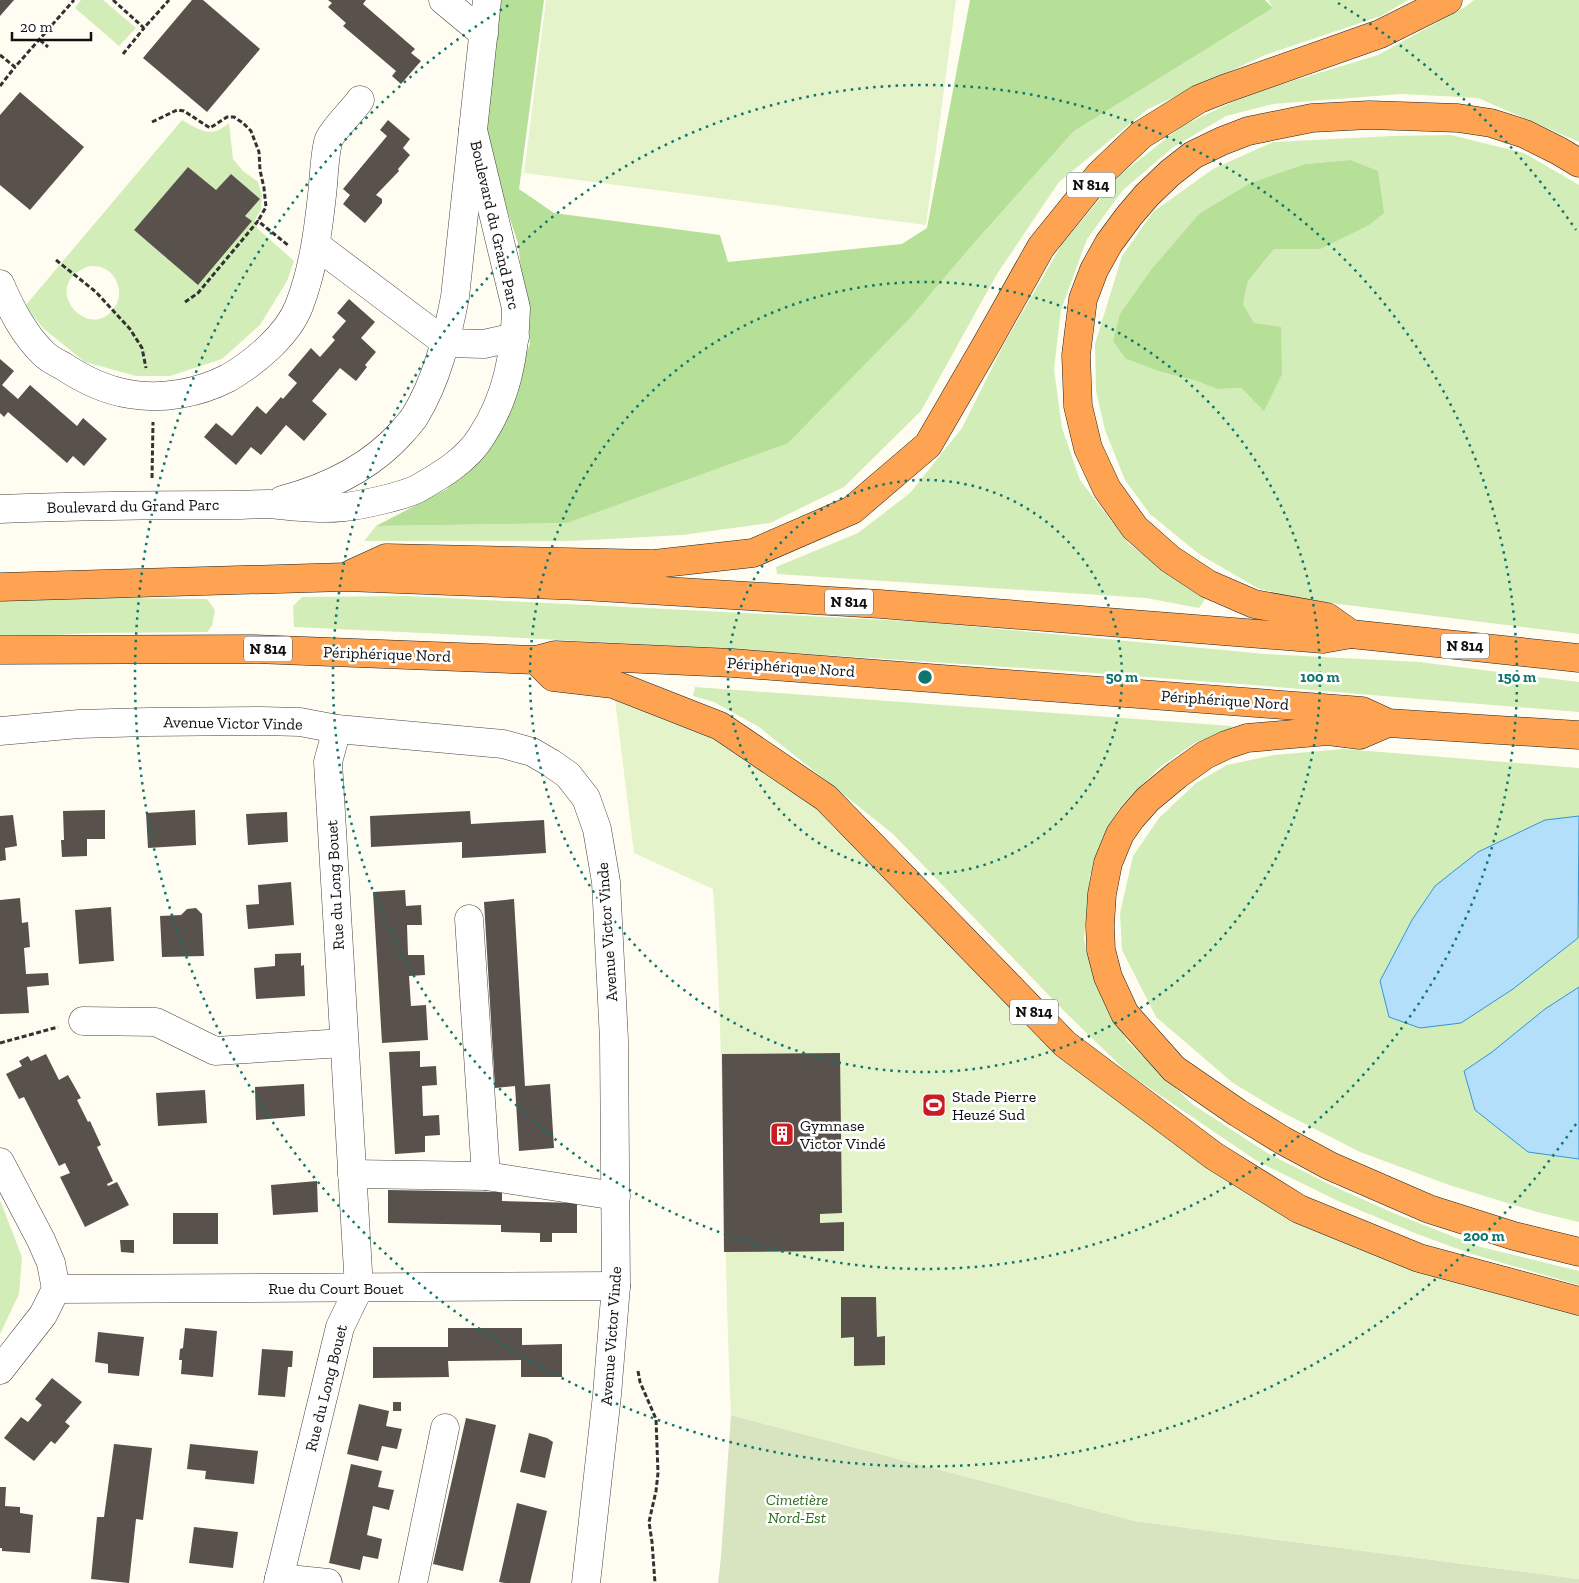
<svg xmlns="http://www.w3.org/2000/svg" width="1579" height="1583" viewBox="0 0 1579 1583" font-family="'Zilla Slab',serif">
	<rect width="100%" height="100%" fill="#fffdf2"/>
	<!-- green -->
	<g fill="#d3edb8" fill-rule="evenodd">
		<polygon points="81,0 103,0 136,28 119,46 75,8"/>
		<polygon points="1268,0 1408,0 1381,16 1265,55 1148,109 1059,182 997,274 921,411 844,487 770,523 682,535 571,541 364,541 376,526 567,523 912,316 968,250 1074,131 1273,8"/>
		<polygon points="1474,0 1579,0 1579,142 1478,98 1401,94 1273,104 1226,116 1172,148 1123,190 1087,239 1061,310 1054,369 1062,428 1080,480 1129,544 1205,599 1199,608 1146,598 777,574 776,567 858,533 910,493 962,428 1004,344 1062,244 1120,175 1182,126 1249,94 1378,55 1465,7"/>
		<path d="M182,120C200,130 211,139 229,123L233,159L243,171L258,182L262,196L261,209L255,220L257,228L294,261L287,281L260,325L222,359L170,376H136L85,362L44,329L25,306ZM188,167L216,190L231,174L260,199L245,216L251,221L198,284L134,230ZM90,266C93,266 98,266 101,267C116,272 124,291 116,305C91,348 35,284 90,266Z"/>
		<path d="M1451,135L1524,153L1579,185V634L1315,601L1259,589L1199,554L1150,514L1125,480L1105,430L1096,391L1095,344L1122,256L1153,212L1213,169L1273,142L1392,136ZM1350,160L1320,249H1274L1248,281L1243,304L1254,324L1252,399L1241,388L1217,389L1197,381L1161,372L1126,359L1200,213L1250,183L1305,164Z"/>
		<path d="M406,596L925,622L1265,654L1419,662L1579,682V712C1439,701 1300,688 1160,678C871,656 583,640 294,627L293,606L302,597Z"/>
		<polygon points="40,597 207,599 215,610 212,626 207,632 91,633 0,638 0,601"/>
		<polygon points="695,687 1232,726 1232,733 1196,742 1160,767 1119,808 1090,875 1084,939 1091,968 1109,1010 1128,1042 1192,1104 1269,1154 1333,1186 1391,1212 1477,1246 1579,1271 1579,1285 1472,1254 1417,1234 1338,1201 1257,1161 1129,1074 1065,1012 893,834 759,727 714,702 693,696"/>
		<polygon points="1344,749 1579,768 1579,1222 1537,1212 1449,1185 1360,1152 1276,1109 1233,1083 1156,1017 1122,950 1120,913 1133,856 1159,818 1196,783 1227,765 1274,755"/>
		<polygon points="0,1200 22,1257 19,1294 0,1334"/>
	</g>
	<!-- forest -->
	<g fill="#b6df97">
		<polygon points="495,0 544,0 519,189 554,213 720,235 728,262 902,244 927,228 970,0 1265,0 1273,8 1074,131 968,250 912,316 788,443 567,523 376,526 447,489 496,430 530,344 518,243 488,152 483,100"/>
		<polygon points="1350,160 1378,171 1384,213 1369,225 1320,249 1274,249 1248,281 1243,304 1254,323 1281,327 1282,374 1264,411 1241,388 1217,389 1197,381 1161,372 1126,359 1113,341 1120,314 1151,270 1200,213 1250,183 1305,164"/>
	</g>
	<!-- cemetery -->
	<polygon fill="#d8e4c0" points="731,1415 1135,1521 1579,1579 1579,1583 718,1583 721,1557"/>
	<!-- pitch -->
	<g fill="#e5f3cb">
		<polygon points="546,0 956,0 926,225 524,173"/>
		<path d="M613,684L826,798L1065,1044L1299,1209L1579,1301V1579L1135,1521L731,1415C723,1240 725,1064 713,889L634,853Z"/>
	</g>
	<!-- water -->
	<g fill="#b3dffa" stroke="#3594d6">
		<polygon points="1579,816 1578,938 1513,989 1461,1023 1420,1028 1389,1017 1380,981 1412,920 1435,886 1478,852 1545,820"/>
		<polygon points="1579,987 1579,1159 1528,1152 1475,1110 1464,1071 1492,1052 1545,1009"/>
	</g>
	<!-- building -->
	<g fill="#59514b">
		<polygon points="0,0 14,0 0,16"/>
		<polygon points="192,0 203,0 260,49 207,112 143,58"/>
		<polygon points="328,0 366,0 363,4 415,49 411,53 421,61 401,84 392,76 396,71 343,26 346,23 328,7 332,3"/>
		<polygon points="20,92 84,147 30,210 0,185 0,115"/>
		<polygon points="388,120 410,139 403,148 410,155 398,169 399,171 376,195 382,199 382,203 365,223 343,204 350,195 343,189 387,136 380,130"/>
		<polygon points="188,167 216,190 231,174 260,199 245,216 252,221 198,285 134,230"/>
		<polygon points="349,299 375,322 361,338 376,352 365,365 367,367 356,381 340,368 312,401 327,414 304,441 286,425 261,455 251,447 236,465 204,437 216,423 232,436 257,406 266,414 281,397 283,399 297,383 288,375 311,348 320,357 335,340 332,337 346,321 337,313"/>
		<polygon points="0,359 14,371 2,385 18,399 30,385 77,426 83,418 107,439 84,466 73,456 67,463 8,412 4,417 0,413"/>
		<polygon points="105,810 105,839 87,839 87,856 62,857 61,840 64,840 63,811"/>
		<polygon points="195,810 196,845 148,848 146,813"/>
		<polygon points="470,811 471,824 544,820 546,853 462,858 462,842 371,847 370,816"/>
		<polygon points="287,812 288,842 248,845 246,814"/>
		<polygon points="13,815 17,846 5,848 6,860 0,861 0,816"/>
		<polygon points="291,882 294,925 248,929 246,905 259,904 258,885"/>
		<polygon points="405,890 406,906 421,905 422,925 407,925 408,955 424,955 425,975 409,976 411,1006 426,1005 428,1040 382,1043 373,892"/>
		<polygon points="20,898 22,923 28,922 30,947 24,948 26,974 48,973 49,985 27,987 29,1013 0,1014 0,900"/>
		<polygon points="514,899 525,1086 550,1084 554,1148 519,1151 515,1086 495,1088 484,902"/>
		<polygon points="111,907 114,961 79,964 75,910"/>
		<polygon points="196,908 202,914 204,956 162,957 160,916 181,915 187,909"/>
		<polygon points="301,953 301,966 304,965 305,996 256,999 254,968 275,966 275,954"/>
		<polygon points="420,1051 420,1067 436,1066 437,1085 422,1086 423,1116 439,1115 440,1135 425,1136 425,1152 395,1154 389,1052"/>
		<polygon points="840,1053 842,1213 820,1214 820,1223 844,1222 844,1251 724,1252 722,1054"/>
		<polygon points="46,1054 59,1080 68,1075 81,1098 77,1100 88,1122 90,1121 101,1145 97,1147 113,1181 107,1184 108,1186 117,1182 129,1205 85,1227 60,1177 70,1173 65,1163 59,1166 24,1097 19,1099 6,1074 22,1066 19,1061 28,1056 31,1061"/>
		<polygon points="304,1084 305,1116 256,1120 255,1087"/>
		<polygon points="205,1090 207,1123 158,1126 156,1093"/>
		<polygon points="317,1181 318,1212 273,1215 271,1185"/>
		<polygon points="388,1190 502,1192 502,1201 577,1203 577,1233 552,1233 552,1242 540,1242 540,1233 501,1232 501,1225 388,1223"/>
		<rect x="173" y="1213" width="45" height="31"/>
		<polygon points="120,1240 134,1240 134,1253 121,1252"/>
		<polygon points="841,1297 876,1297 877,1337 885,1336 885,1365 854,1366 854,1337 841,1338"/>
		<polygon points="185,1328 217,1331 213,1377 181,1374 182,1360 179,1360 180,1349 183,1348"/>
		<polygon points="448,1328 522,1328 522,1345 562,1344 562,1377 521,1377 521,1360 448,1361 449,1377 373,1378 373,1347 448,1347"/>
		<polygon points="98,1332 144,1337 139,1376 108,1373 108,1364 95,1362"/>
		<polygon points="262,1349 293,1351 292,1367 288,1367 285,1397 258,1395"/>
		<polygon points="52,1378 82,1402 65,1422 70,1426 55,1444 51,1441 34,1461 4,1438 21,1417 28,1422 42,1405 35,1399"/>
		<rect x="393" y="1402" width="8" height="9"/>
		<polygon points="359,1404 389,1411 386,1426 402,1429 397,1449 382,1446 378,1461 347,1454"/>
		<polygon points="466,1418 496,1425 463,1571 433,1564"/>
		<polygon points="529,1433 547,1438 553,1442 545,1478 520,1472"/>
		<polygon points="114,1444 152,1448 143,1520 136,1519 129,1583 91,1579 97,1517 104,1517"/>
		<polygon points="190,1444 258,1451 254,1484 205,1479 206,1471 187,1469"/>
		<polygon points="351,1464 382,1471 378,1487 394,1490 389,1510 373,1506 367,1535 382,1539 378,1559 363,1556 360,1570 329,1563"/>
		<polygon points="0,1487 6,1487 5,1506 20,1507 20,1513 33,1515 30,1553 2,1551 2,1548 0,1548"/>
		<polygon points="517,1503 547,1511 530,1583 505,1583 499,1582"/>
		<polygon points="194,1527 238,1532 233,1568 189,1563"/>
	</g>
	<g fill="none" stroke-linecap="round" stroke-linejoin="round">
		<!-- minor casing -->
		<g stroke="#434343" stroke-width="29">
			<g id="minor">
				<polyline points="443,0 484,34"/>
				<polyline points="316,245 446,343 484,344 515,337"/>
				<path d="M0,284C11,309 24,335 44,354C49,359 57,363 63,366C84,380 104,390 129,394C162,400 199,393 228,378C254,363 288,335 299,306C313,270 318,232 322,195C324,178 324,159 328,142C330,133 354,109 360,100"/>
				<path d="M282,500C328,488 371,467 403,431C407,426 412,421 415,416C437,380 447,338 455,297L487,0"/>
				<path d="M0,509C78,506 156,505 234,505C245,505 257,504 268,504C293,506 318,510 344,507C362,505 400,497 417,489C440,476 467,460 481,437C507,398 515,354 516,308L473,130"/>
				<polyline points="0,731 79,724 148,722 261,721 300,722 337,729 503,744 532,752 551,763 568,775 586,798 597,829 606,882 614,1040 616,1286 607,1395 586,1583"/>
				<polyline points="469,919 486,1176"/>
				<polyline points="83,1021 156,1022 215,1051 344,1043"/>
				<polyline points="0,1162 41,1240 51,1263 56,1289 43,1315 0,1370"/>
				<polyline points="352,1174 486,1176 616,1196"/>
				<polyline points="56,1289 616,1286"/>
				<polyline points="279,1578 328,1583"/>
				<polyline points="278,1583 340,1327 359,1288 328,762 337,729"/>
				<polyline points="413,1583 445,1428"/>
			</g>
		</g>
		<!-- highway casing -->
		<g stroke="#212121" stroke-width="29">
			<g id="highway">
				<polyline points="351,574 386,558 654,564 753,553 852,510 928,445 986,345 1041,247 1099,175 1141,135 1199,99 1224,89 1380,34 1448,0"/>
				<polyline points="0,587 345,577 582,586 880,604 1323,639 1351,634 1579,658"/>
				<polyline points="1351,634 1327,617 1254,604 1208,584 1170,559 1135,528 1107,489 1088,448 1078,406 1076,355 1083,299 1094,270 1109,243 1129,216 1147,195 1170,173 1193,155 1222,141 1248,131 1312,118 1369,115 1458,118 1491,123 1525,134 1559,151 1579,163"/>
				<polyline points="0,650 252,649 536,660 555,655 732,663 1362,711 1388,723 1579,735"/>
				<polyline points="536,660 553,677 613,684 720,726 826,798 1065,1044 1214,1156 1299,1209 1419,1258 1579,1301"/>
				<polyline points="1388,723 1360,735 1328,731 1247,738 1226,745 1205,755 1177,775 1148,799 1132,817 1120,834 1108,863 1102,894 1100,925 1101,950 1108,977 1125,1014 1174,1069 1238,1113 1282,1140 1330,1166 1429,1209 1514,1236 1579,1252"/>
			</g>
		</g>
		<!-- path -->
		<g stroke="#323232" stroke-width="3" stroke-dasharray="5 2.5" stroke-linecap="butt">
			<polyline points="113,0 144,28 169,0"/>
			<polyline points="40,40 48,47"/>
			<polyline points="123,54 144,28"/>
			<polyline points="0,55 15,67 74,0"/>
			<polyline points="0,86 15,67"/>
			<polyline points="152,122 177,110 184,111 210,128 227,117 234,117 243,123 251,131 259,152 260,170 264,188 266,207 258,221"/>
			<polyline points="56,260 96,292 130,329 142,348 146,368"/>
			<polyline points="185,302 198,293 258,221 289,246"/>
			<polyline points="152,478 153,422"/>
			<polyline points="0,1043 58,1027"/>
			<polyline points="638,1371 640,1382 656,1419 658,1473 656,1491 649,1522 652,1542 655,1583"/>
		</g>
		<!-- minor -->
		<use href="#minor" stroke="#fff" stroke-width="28"/>
		<!-- highway -->
		<use href="#highway" stroke="#fda352" stroke-width="28"/>
	</g>
	<!-- distance rings -->
	<g fill="none" stroke="#0f766e" stroke-width="2.5" stroke-dasharray="2.5 5">
		<circle cx="925" cy="677" r="197"/>
		<circle cx="925" cy="677" r="395"/>
		<circle cx="925" cy="677" r="592"/>
		<path d="M1576 1124A790 790 0 1 1 512 3M1338 3A790 790 0 0 1 1576 230"/>
	</g>
	<!-- icons -->
	<defs>
		<g id="stadium-square" transform="scale(1.25)"><rect x="-9" y="-9" width="18" height="18" rx="4" fill="#ca1d23" stroke="#fff"/><path d="M0-5a6.5 5 0 1 0 0 10a6.5 5 0 1 0 0-10ZM-3.5-1.8h7v3.6h-7Z" fill="#fff"/></g>
		<g id="building-square" transform="scale(1.25)"><rect x="-9" y="-9" width="18" height="18" rx="4" fill="#ca1d23" stroke="#fff"/><path d="M-4-6H4V6H1V3H-1V6H-4ZM-2.5-4.3h1.7v1.8h-1.7ZM.8-4.3h1.7v1.8H.8ZM-2.5-1h1.7V.8h-1.7ZM.8-1h1.7V.8H.8Z" fill="#fff"/></g>
	</defs>
	<g fill-rule="evenodd">
		<use href="#stadium-square" x="934" y="1105"/>
		<use href="#building-square" x="782" y="1134"/>
	</g>
	<g text-anchor="middle" dominant-baseline="central" stroke-width="5" stroke-linejoin="round" paint-order="stroke">
		<!-- shield labels -->
		<g fill="#fff" stroke="#585858" stroke-width="1">
			<rect x="1067" y="172.5" width="48" height="25" rx="4"/>
			<rect x="825" y="589.5" width="48" height="25" rx="4"/>
			<rect x="1441" y="633.5" width="48" height="25" rx="4"/>
			<rect x="244" y="636.5" width="48" height="25" rx="4"/>
			<rect x="1010" y="999.5" width="48" height="25" rx="4"/>
		</g>
		<g font-size="15" font-weight="bold" fill="#101010">
			<text x="1091" y="185">N 814</text>
			<text x="849" y="602">N 814</text>
			<text x="1465" y="646">N 814</text>
			<text x="268" y="649">N 814</text>
			<text x="1034" y="1012">N 814</text>
		</g>
		<!-- street labels -->
		<g font-size="16" fill="#101010" stroke="#fff">
			<text transform="translate(495 225) rotate(77)">Boulevard du Grand Parc</text>
			<text transform="translate(133 506) rotate(-1)">Boulevard du Grand Parc</text>
			<text transform="translate(387 654) rotate(2)">Périphérique Nord</text>
			<text transform="translate(791 667) rotate(4)">Périphérique Nord</text>
			<text transform="translate(1225 700) rotate(4)">Périphérique Nord</text>
			<text transform="translate(233 723) rotate(1)">Avenue Victor Vinde</text>
			<text transform="translate(335 885) rotate(-93)">Rue du Long Bouet</text>
			<text transform="translate(607 932) rotate(-94)">Avenue Victor Vinde</text>
			<text x="336" y="1288">Rue du Court Bouet</text>
			<text transform="translate(611 1336) rotate(-86)">Avenue Victor Vinde</text>
			<text transform="translate(326 1388) rotate(-76)">Rue du Long Bouet</text>
		</g>
		<!-- poi labels -->
		<g font-size="16" fill="#101010" stroke="#fff" text-anchor="start">
			<text x="952" y="1096">Stade Pierre<tspan x="952" dy="18">Heuzé Sud</tspan></text>
			<text x="800" y="1125">Gymnase<tspan x="800" dy="18">Victor Vindé</tspan></text>
		</g>
		<!-- park labels -->
		<g font-size="16" font-style="italic" fill="#2a6d1a" stroke="#fff">
			<text x="797" y="1499">Cimetière<tspan x="797" dy="18">Nord-Est</tspan></text>
		</g>
	</g>
	<circle cx="925" cy="677" r="8" fill="#0f766e" stroke="#fff" stroke-width="2.5"/>
	<g font-size="15" text-anchor="middle" font-weight="bold" fill="#0f766e" stroke="#fff" stroke-width="5" stroke-linejoin="round" paint-order="stroke">
		<text x="1122" y="682">50 m</text>
		<text x="1320" y="682">100 m</text>
		<text x="1517" y="682">150 m</text>
		<text x="1484" y="1241">200 m</text>
	</g>
	<!-- scale -->
	<path d="M12 32v8h79v-8" fill="none" stroke="#101010" stroke-width="2.5"/>
	<text x="20" y="32" font-size="15" fill="#101010" stroke="#ffffff" stroke-width="4" paint-order="stroke">20 m</text>
</svg>
